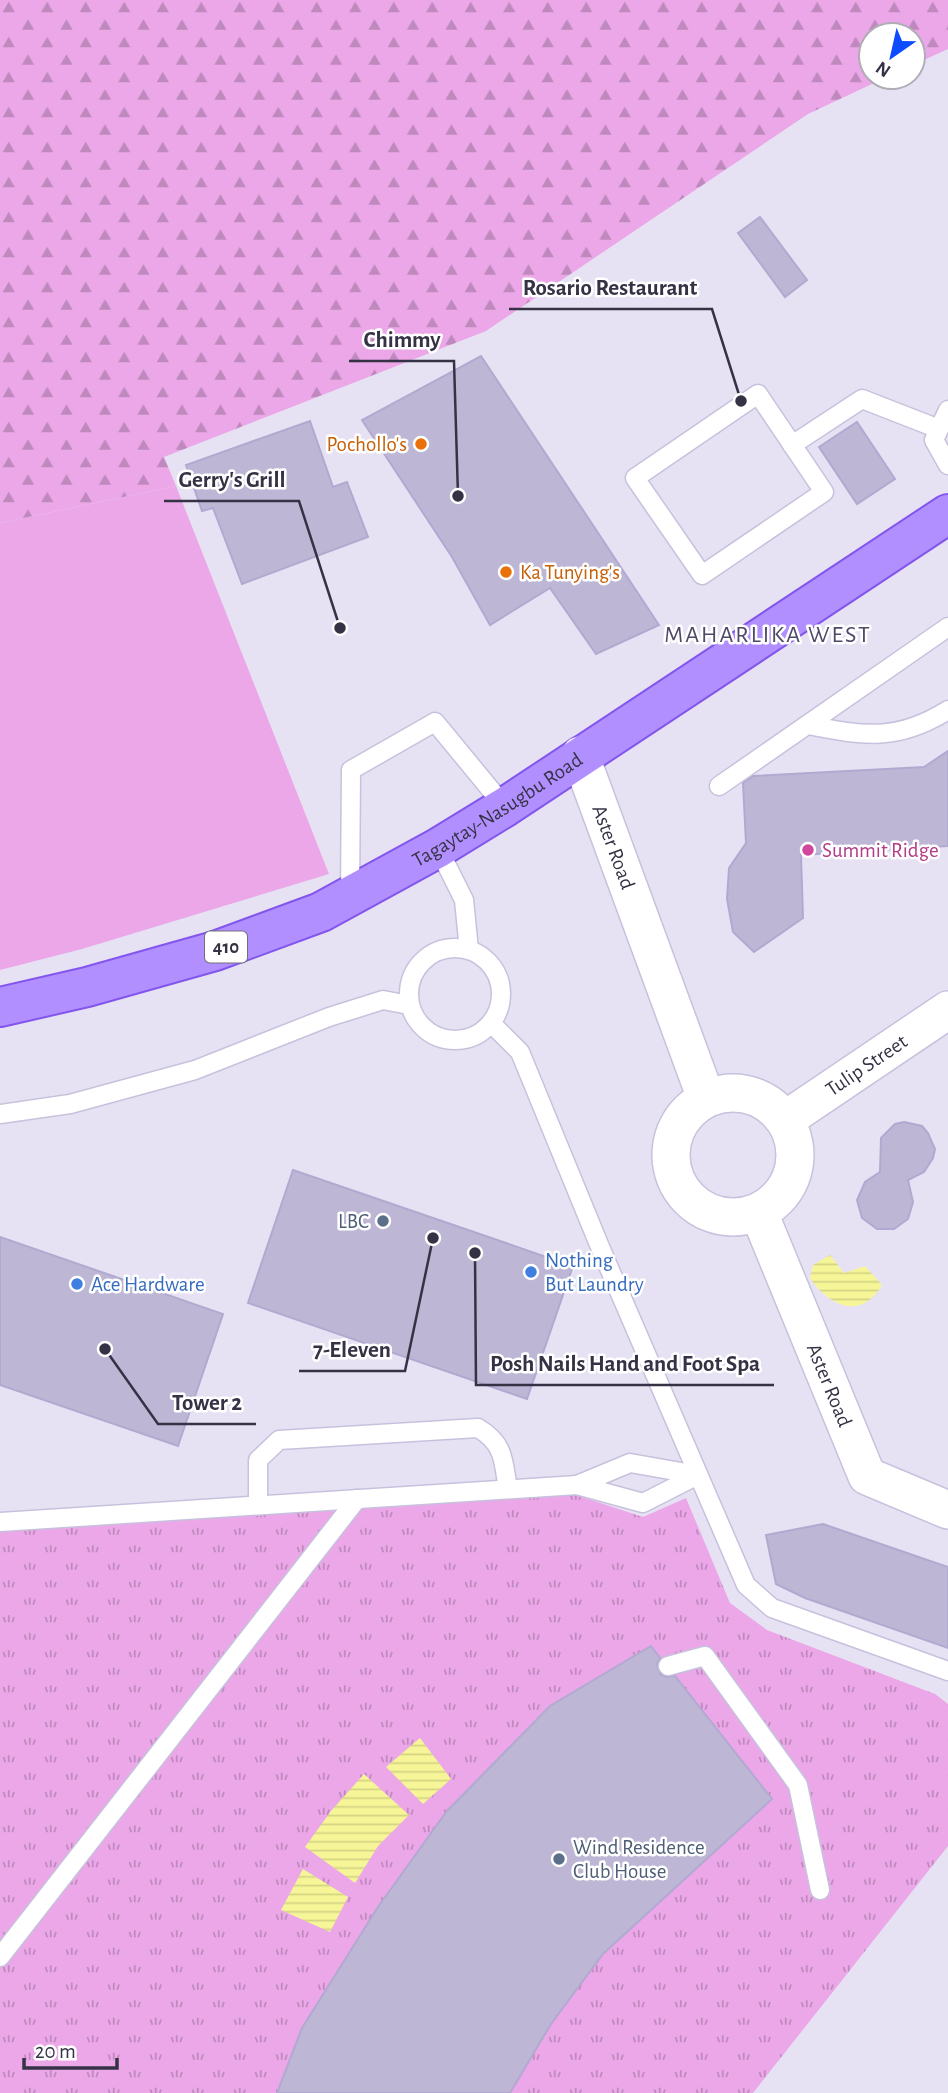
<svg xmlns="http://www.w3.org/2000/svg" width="948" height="2093" viewBox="0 0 948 2093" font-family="'Alegreya Sans',sans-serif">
	<defs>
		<pattern id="forest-firs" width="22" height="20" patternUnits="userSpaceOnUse" patternTransform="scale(1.75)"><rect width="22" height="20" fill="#eba7e8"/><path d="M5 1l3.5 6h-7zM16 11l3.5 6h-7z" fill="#bf89be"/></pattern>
		<pattern id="park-tufts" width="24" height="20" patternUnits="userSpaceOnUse" patternTransform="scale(1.75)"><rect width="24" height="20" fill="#eba7e8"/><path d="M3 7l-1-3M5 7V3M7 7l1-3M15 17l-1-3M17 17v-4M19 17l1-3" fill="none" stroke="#bf89be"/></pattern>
		<pattern id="water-rules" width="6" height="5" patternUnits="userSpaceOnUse" patternTransform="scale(1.75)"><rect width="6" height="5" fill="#f6f698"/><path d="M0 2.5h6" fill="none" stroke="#d4d384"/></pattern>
	</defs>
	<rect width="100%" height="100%" fill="#e7e2f3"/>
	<!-- grass -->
	<polygon fill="#eba7e8" points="176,486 329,874 82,949 0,970 0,523"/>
	<!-- forest -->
	<polygon fill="url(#forest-firs)" points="0,0 948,0 948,49 913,65 913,35 871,35 871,77 887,77 808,114 486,331 164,457 176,486 0,523"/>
	<!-- park -->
	<polygon fill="url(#park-tufts)" points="552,1487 643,1517 686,1498 730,1603 767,1630 935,1694 948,1704 948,1846 753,2093 0,2093 0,1522"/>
	<!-- water -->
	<g fill="url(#water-rules)">
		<path d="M830,1255L844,1273L865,1266L882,1285C861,1321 829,1306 810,1278L813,1265Z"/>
		<polygon points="420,1738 451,1779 423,1804 386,1767"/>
		<polygon points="364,1774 409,1815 378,1846 355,1883 305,1847 331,1811"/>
		<polygon points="303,1869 348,1897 330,1932 281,1910"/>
	</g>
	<!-- building -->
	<g fill="#bdb7d5" stroke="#b2a9d1" stroke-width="2">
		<polygon points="760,217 807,280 785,297 738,233"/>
		<polygon points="481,356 659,625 596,654 550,588 490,625 452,557 362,420"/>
		<polygon points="310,421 333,487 347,482 368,537 242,584 213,508 202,511 186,465"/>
		<polygon points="857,422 895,479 857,504 819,447"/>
		<polygon points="948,751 948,846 801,855 803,918 754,952 733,932 727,899 729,868 746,843 743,783 753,776 924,767"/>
		<polygon points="904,1122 922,1126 928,1133 935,1149 933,1158 924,1172 908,1180 913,1202 908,1219 894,1229 877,1229 862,1218 857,1200 865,1182 880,1172 881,1138 895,1124"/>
		<polygon points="293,1170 573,1266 527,1399 248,1303"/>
		<polygon points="0,1237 223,1314 178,1446 0,1385"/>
		<polygon points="823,1524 948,1567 948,1648 805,1598 776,1584 766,1535"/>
		<polygon points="651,1646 660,1658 657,1664 660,1674 666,1677 675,1676 772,1799 603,1954 551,2024 510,2093 277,2093 302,2028 378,1907 447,1811 550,1706"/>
	</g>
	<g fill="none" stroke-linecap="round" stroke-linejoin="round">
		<!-- lane casing -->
		<g stroke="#c8c1dd" stroke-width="21">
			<g id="lane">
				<polygon points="758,394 824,492 702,575 635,478"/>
				<polyline points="948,410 934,440 948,465"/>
				<polyline points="792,445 862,399 939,429"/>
				<path d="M808,725C864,736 897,742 948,710"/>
				<polyline points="719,786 948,627"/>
				<polyline points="438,848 464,900 469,950"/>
				<polyline points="350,896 351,770 435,722 505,807"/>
				<circle cx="455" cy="994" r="46"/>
				<polyline points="491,1023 520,1052 600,1247 746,1585 772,1608 948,1671"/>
				<polyline points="0,1114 70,1104 195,1070 329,1017 383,1000 409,1005"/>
				<polyline points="577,1485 630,1463 698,1475"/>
				<path d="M258,1505V1460L279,1440L478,1428C505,1444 503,1461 508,1489"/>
				<polyline points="0,1522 577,1485 643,1503 698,1475"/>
				<polyline points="668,1666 705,1656 798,1785 820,1890"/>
				<polyline points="0,1957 357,1499"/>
			</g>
		</g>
		<!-- street casing -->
		<g stroke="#c8c1dd" stroke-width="40">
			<g id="street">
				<path id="s1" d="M580,755L706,1098"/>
				<circle cx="733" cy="1155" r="62"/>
				<path id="s2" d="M785,1120L948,1010"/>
				<path id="s3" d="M759,1213L867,1476L948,1510"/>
			</g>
		</g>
		<!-- primary casing -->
		<g stroke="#8256ed" stroke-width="42">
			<g id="primary">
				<path id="s4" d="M0,1007L87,987L215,951L321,912L438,848L505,807L948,514"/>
			</g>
		</g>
		<!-- lane -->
		<use href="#lane" stroke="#fff" stroke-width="18"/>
		<!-- street -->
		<use href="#street" stroke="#fff" stroke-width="37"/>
		<!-- primary -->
		<use href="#primary" stroke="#b28fff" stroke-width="38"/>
	</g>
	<!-- markers -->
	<g fill="#e8710a" stroke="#fff" stroke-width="2.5">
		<circle cx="421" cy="444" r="7"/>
		<circle cx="506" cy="572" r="7"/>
	</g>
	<circle fill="#d1479c" stroke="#fff" stroke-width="2.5" cx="808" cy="850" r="7"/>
	<g fill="#5c6f8a" stroke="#fff" stroke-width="2.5">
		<circle cx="383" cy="1221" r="7"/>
		<circle cx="559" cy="1859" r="7"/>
	</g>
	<g fill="#3f7fe0" stroke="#fff" stroke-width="2.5">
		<circle cx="531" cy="1272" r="7"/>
		<circle cx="77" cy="1284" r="7"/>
	</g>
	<g text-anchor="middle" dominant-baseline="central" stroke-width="5" stroke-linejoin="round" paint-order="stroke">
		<!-- shield labels -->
		<rect fill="#fff" stroke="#72707d" stroke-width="2" x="205" y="931.5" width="42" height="31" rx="5"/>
		<g font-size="19" font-weight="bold" fill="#363245">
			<text x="226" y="947">410</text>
		</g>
		<!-- food labels -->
		<g font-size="21" fill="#c56008" stroke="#fff" text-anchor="end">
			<text x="407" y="444">Pochollo's</text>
			<text x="520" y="572" text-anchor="start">Ka Tunying's</text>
		</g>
		<!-- street labels -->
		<g font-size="21" fill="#363245" stroke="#fff">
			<text stroke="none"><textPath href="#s4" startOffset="539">Tagaytay-Nasugbu Road</textPath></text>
			<text stroke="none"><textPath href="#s1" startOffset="98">Aster Road</textPath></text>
			<text stroke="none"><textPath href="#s2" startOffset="98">Tulip Street</textPath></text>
			<text stroke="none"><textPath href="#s3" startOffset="186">Aster Road</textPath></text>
		</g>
		<!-- hotel labels -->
		<g font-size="21" fill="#b23c85" stroke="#fff" text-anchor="start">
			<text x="822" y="850">Summit Ridge</text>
		</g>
		<!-- service labels -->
		<g font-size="21" fill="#4e5e75" stroke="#fff" text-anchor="end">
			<text x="369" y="1221">LBC</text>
			<text x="573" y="1847" text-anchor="start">Wind Residence<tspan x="573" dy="24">Club House</tspan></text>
		</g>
		<!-- shop labels -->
		<g font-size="21" fill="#366cbe" stroke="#fff" text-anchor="start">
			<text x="545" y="1260">Nothing<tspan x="545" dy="24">But Laundry</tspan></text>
			<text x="91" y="1284">Ace Hardware</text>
		</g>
		<!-- quarter labels -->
		<g font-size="24" letter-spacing="2" fill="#4f4968" stroke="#fff">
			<text x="768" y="635">MAHARLIKA WEST</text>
		</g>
	</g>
	<!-- callouts -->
	<path fill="none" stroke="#363245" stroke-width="2.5" d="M741 401L712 309H509M458 496L454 361H349M340 628L299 501H164M433 1238L405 1371H299M475 1253L476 1385H774M105 1349L158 1424H256"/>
	<g fill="#363245" stroke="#fff" stroke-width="2.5">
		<circle cx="741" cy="401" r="7"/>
		<circle cx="458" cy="496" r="7"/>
		<circle cx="340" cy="628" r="7"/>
		<circle cx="433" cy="1238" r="7"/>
		<circle cx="475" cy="1253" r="7"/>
		<circle cx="105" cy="1349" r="7"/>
	</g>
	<g font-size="23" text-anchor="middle" font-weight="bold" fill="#363245" stroke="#fff" stroke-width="5" stroke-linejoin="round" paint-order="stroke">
		<text x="610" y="295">Rosario Restaurant</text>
		<text x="402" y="347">Chimmy</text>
		<text x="232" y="487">Gerry's Grill</text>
		<text x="352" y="1357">7-Eleven</text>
		<text x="625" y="1371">Posh Nails Hand and Foot Spa</text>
		<text x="207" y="1410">Tower 2</text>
	</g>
	<!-- north arrow -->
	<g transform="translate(892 56) rotate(214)"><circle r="33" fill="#ffffff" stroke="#afadb5" stroke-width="2"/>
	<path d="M0-5L12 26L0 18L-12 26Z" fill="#0d4bff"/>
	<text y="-10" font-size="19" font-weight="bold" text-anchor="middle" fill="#363245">N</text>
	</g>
	<!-- scale -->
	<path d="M24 2058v10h93v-10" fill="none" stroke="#363245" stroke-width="3.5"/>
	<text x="35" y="2058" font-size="21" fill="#363245" stroke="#ffffff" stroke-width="5" paint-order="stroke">20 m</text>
</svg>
